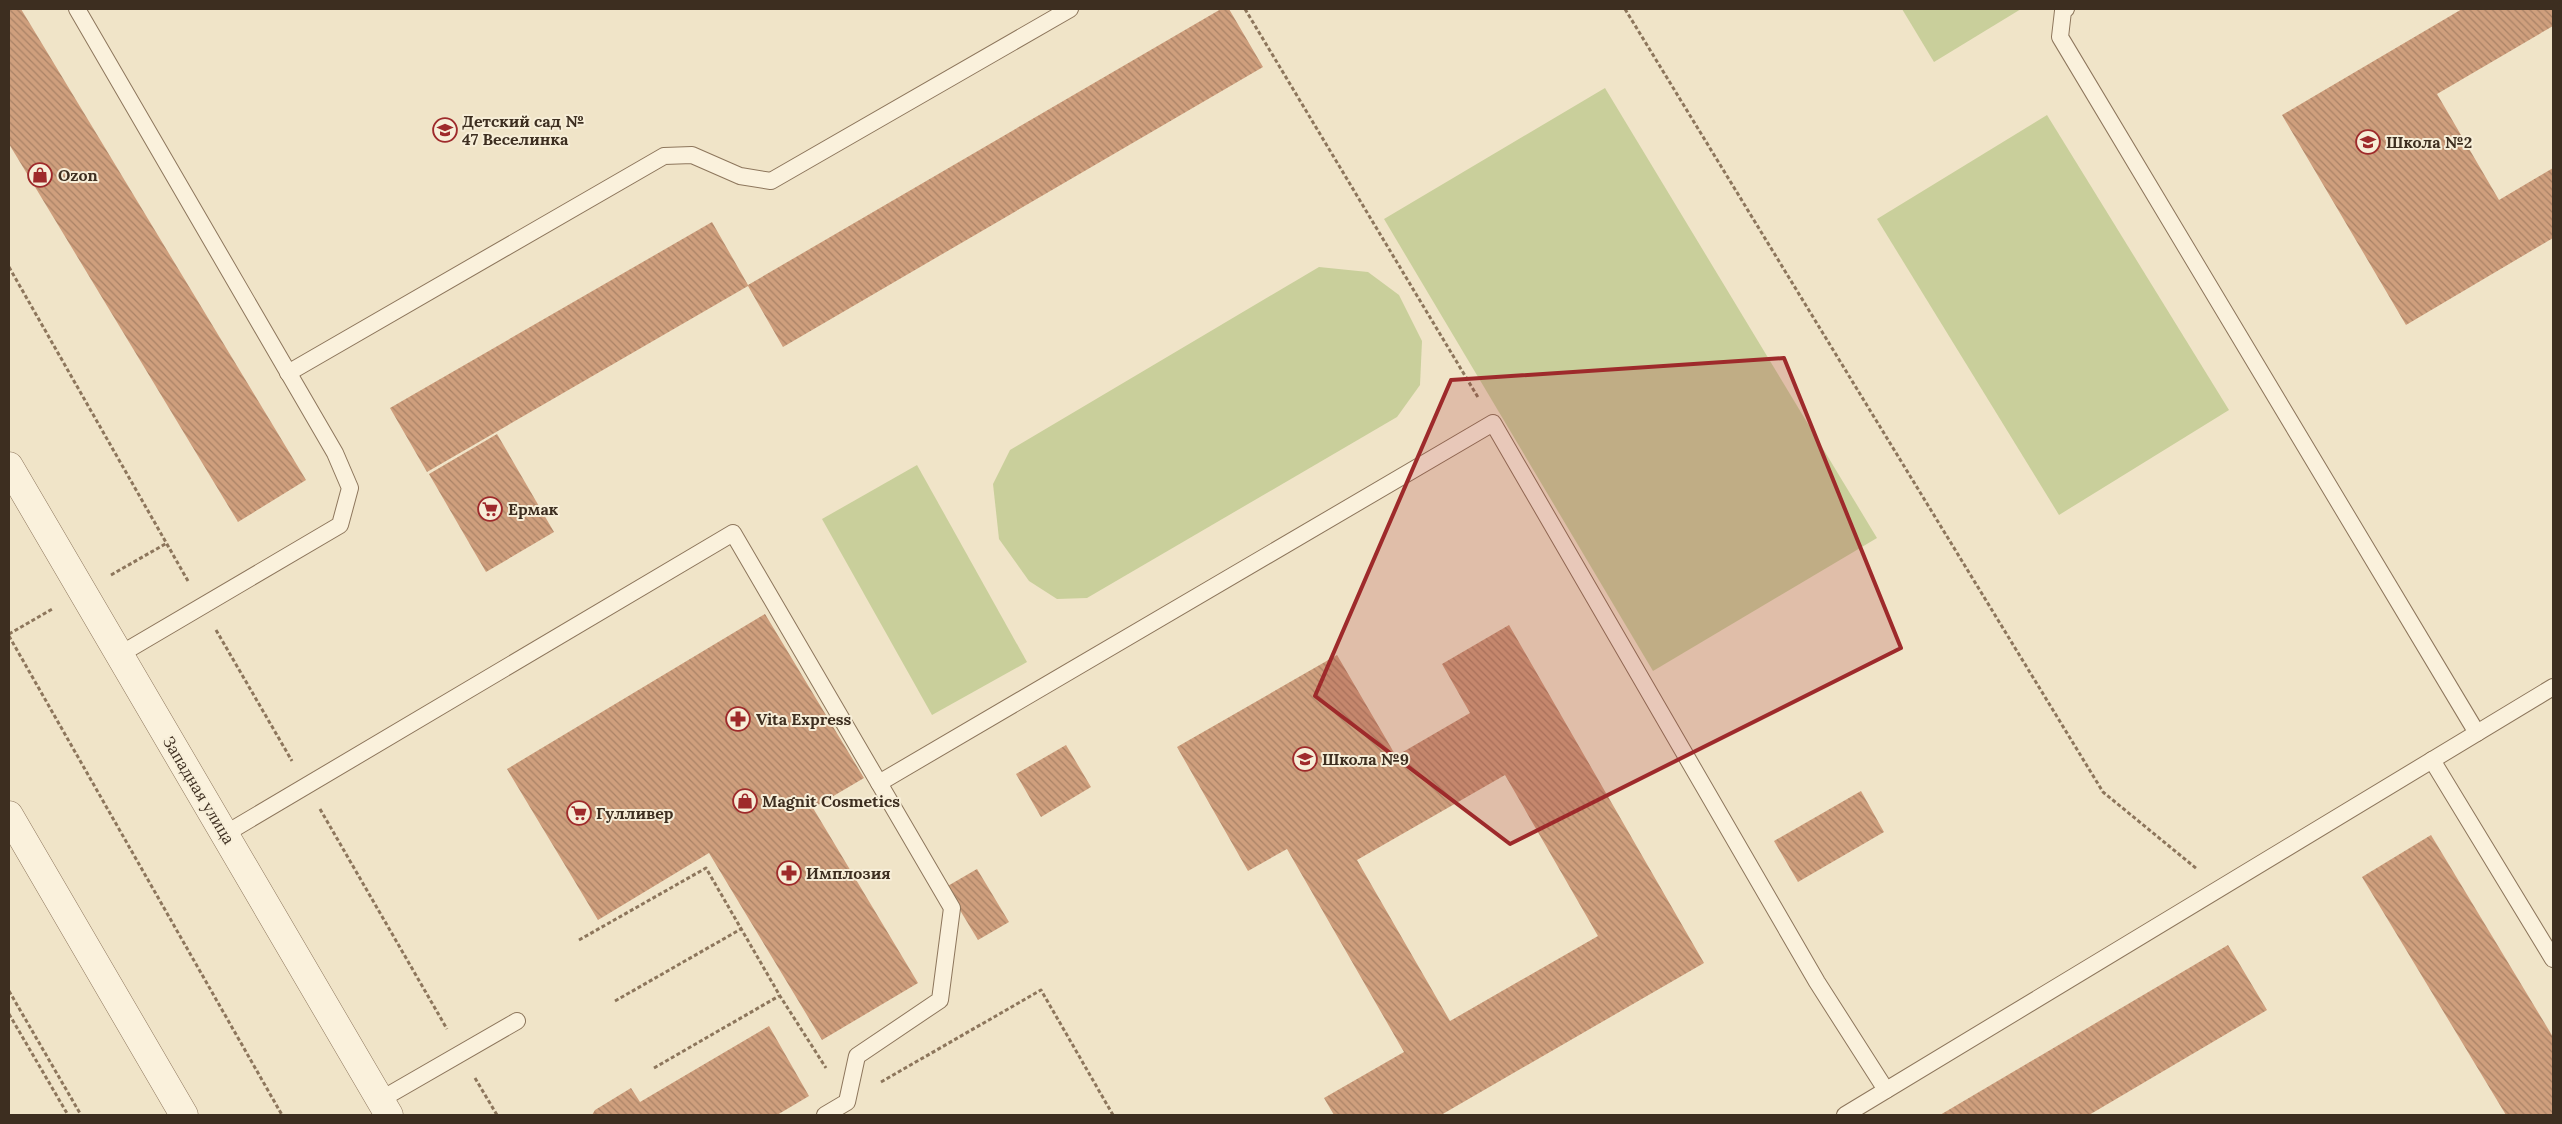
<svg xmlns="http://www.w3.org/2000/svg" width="2562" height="1124" viewBox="0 0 2562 1124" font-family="Lora,serif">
	<defs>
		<pattern id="building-back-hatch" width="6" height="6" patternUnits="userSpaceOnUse" patternTransform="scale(1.25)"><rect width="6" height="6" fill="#cf9f7d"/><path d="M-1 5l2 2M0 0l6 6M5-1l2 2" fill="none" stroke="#a98266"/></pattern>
	</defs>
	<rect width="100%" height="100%" fill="#f0e4c8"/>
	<!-- pitch -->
	<g fill="#c9cf9b">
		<polygon points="1902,9 2021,9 1934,62"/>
		<polygon points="1605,88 1877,538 1653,671 1384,219"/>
		<polygon points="2047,115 2229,410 2059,515 1877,219"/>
		<polygon points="1319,267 1368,272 1399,295 1422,341 1420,385 1397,417 1087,598 1057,599 1029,581 999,539 993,484 1010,450"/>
		<polygon points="917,465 1027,662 932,715 822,519"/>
	</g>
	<!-- building -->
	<g fill="url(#building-back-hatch)" fill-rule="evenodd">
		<polygon points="9,9 21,9 306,480 238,522 9,144"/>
		<polygon points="1221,9 1229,9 1263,67 783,347 748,286 427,472 390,408 712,222 748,285"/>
		<polygon points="2462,9 2553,9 2553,26 2437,94 2499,200 2553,168 2553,238 2406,325 2282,115"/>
		<polygon points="497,434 554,532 486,572 429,474"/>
		<polygon points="765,614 864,778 813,808 918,983 822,1040 709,853 598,920 507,769"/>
		<path d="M1509,625L1704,963L1441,1115H1334L1324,1098L1404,1052L1287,849L1248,871L1177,747L1337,655L1396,756L1470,713L1442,664ZM1505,775L1598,936L1450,1021L1357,860Z"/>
		<polygon points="1066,745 1091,787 1041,817 1016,774"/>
		<polygon points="1861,791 1884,832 1798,882 1774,841"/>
		<polygon points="2431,835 2553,1037 2553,1115 2506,1115 2362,877"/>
		<polygon points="977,869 1009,922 978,940 946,887"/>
		<polygon points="2228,945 2267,1010 2089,1115 1940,1115"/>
		<polygon points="769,1026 809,1096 777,1115 592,1115 595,1110 631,1088 640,1102"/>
	</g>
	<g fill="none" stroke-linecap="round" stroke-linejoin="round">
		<!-- service casing -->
		<g stroke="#8d765c" stroke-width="18">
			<g id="service">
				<polyline points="77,9 335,453 350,488 340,525 119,655"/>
				<polyline points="2066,9 2063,11 2060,37 2477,733"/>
				<polyline points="288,373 664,156 692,155 740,176 771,181 1070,9"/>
				<polyline points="2432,760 2553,959"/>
				<polyline points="879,783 1493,423 1817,982 1886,1090"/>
				<polyline points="225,834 733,533 952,908 940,1000 857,1056 847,1102 825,1115"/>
				<polyline points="380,1100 517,1021"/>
				<polyline points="1845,1115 2553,687"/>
			</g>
		</g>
		<!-- tertiary casing -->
		<g stroke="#8d765c" stroke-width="29">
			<g id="tertiary">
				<polyline points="9,466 389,1115"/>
				<polyline points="9,815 184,1115"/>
			</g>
		</g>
		<!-- path -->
		<g stroke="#8d765c" stroke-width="3" stroke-dasharray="4 2.5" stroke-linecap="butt">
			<polyline points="1245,9 1479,399"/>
			<polyline points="1625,9 2103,792 2197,869"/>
			<polyline points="9,267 188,581"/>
			<polyline points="111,575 167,543"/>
			<polyline points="216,630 292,761"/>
			<polyline points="9,634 54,608"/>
			<polyline points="9,636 282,1115"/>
			<polyline points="320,809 447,1029"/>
			<polyline points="579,940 706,868 780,996 826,1068"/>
			<polyline points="9,991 81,1115"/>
			<polyline points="615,1001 741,929"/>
			<polyline points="9,1014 68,1115"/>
			<polyline points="654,1068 779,996"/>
			<polyline points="475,1078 497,1115"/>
			<polyline points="881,1082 1041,990 1113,1115"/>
		</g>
		<!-- service -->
		<use href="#service" stroke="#faf1dc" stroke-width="16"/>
		<!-- tertiary -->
		<use href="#tertiary" stroke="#faf1dc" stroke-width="28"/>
	</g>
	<!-- marked area -->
	<path fill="#9e2a2b" fill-opacity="0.2" stroke="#9e2a2b" stroke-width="4" stroke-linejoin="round" d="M1784,358L1901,648L1510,844L1315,696L1451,380Z"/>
	<!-- icons -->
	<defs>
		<g id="school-ring" transform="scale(1.25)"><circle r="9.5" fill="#f7eed8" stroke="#9e2a2b" stroke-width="1.5"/><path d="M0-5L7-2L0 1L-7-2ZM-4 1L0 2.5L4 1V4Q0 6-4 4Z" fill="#9e2a2b"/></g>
		<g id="shop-ring" transform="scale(1.25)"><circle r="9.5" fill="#f7eed8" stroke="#9e2a2b" stroke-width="1.5"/><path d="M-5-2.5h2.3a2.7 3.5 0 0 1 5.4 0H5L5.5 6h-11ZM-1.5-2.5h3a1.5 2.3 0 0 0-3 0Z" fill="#9e2a2b"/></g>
		<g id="supermarket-ring" transform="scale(1.25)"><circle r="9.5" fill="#f7eed8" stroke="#9e2a2b" stroke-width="1.5"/><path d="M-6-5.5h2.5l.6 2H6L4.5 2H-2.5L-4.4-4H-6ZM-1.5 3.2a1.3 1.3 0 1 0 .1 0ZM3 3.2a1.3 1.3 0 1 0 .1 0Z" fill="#9e2a2b"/></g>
		<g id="pharmacy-ring" transform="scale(1.25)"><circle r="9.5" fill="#f7eed8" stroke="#9e2a2b" stroke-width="1.5"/><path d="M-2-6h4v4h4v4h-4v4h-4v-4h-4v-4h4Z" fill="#9e2a2b"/></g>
	</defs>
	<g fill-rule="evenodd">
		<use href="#school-ring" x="445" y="130"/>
		<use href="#school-ring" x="2368" y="142"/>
		<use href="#shop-ring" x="40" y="175"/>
		<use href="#supermarket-ring" x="490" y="509"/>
		<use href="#pharmacy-ring" x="738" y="719"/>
		<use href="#school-ring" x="1305" y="759"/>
		<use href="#shop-ring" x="745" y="801"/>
		<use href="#supermarket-ring" x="579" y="813"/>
		<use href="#pharmacy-ring" x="789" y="873"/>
	</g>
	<g text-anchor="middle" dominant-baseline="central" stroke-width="4" stroke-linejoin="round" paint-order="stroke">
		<!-- poi labels -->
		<g font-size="16" font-weight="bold" fill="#3d2e20" stroke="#f7eed8" text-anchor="start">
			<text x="462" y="121">Детский сад №<tspan x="462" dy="18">47 Веселинка</tspan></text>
			<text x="2386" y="142">Школа №2</text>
			<text x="58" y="175">Ozon</text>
			<text x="508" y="509">Ермак</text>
			<text x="756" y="719">Vita Express</text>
			<text x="1322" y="759">Школа №9</text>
			<text x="762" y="801">Magnit Cosmetics</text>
			<text x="596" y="813">Гулливер</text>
			<text x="806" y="873">Имплозия</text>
		</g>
		<!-- street labels -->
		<g font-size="16" fill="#3d2e20" stroke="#f7eed8">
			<text transform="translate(199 790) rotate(59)">Западная улица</text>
		</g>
	</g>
	<!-- border -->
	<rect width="2562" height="1124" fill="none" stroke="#3d2e20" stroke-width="20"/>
</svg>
